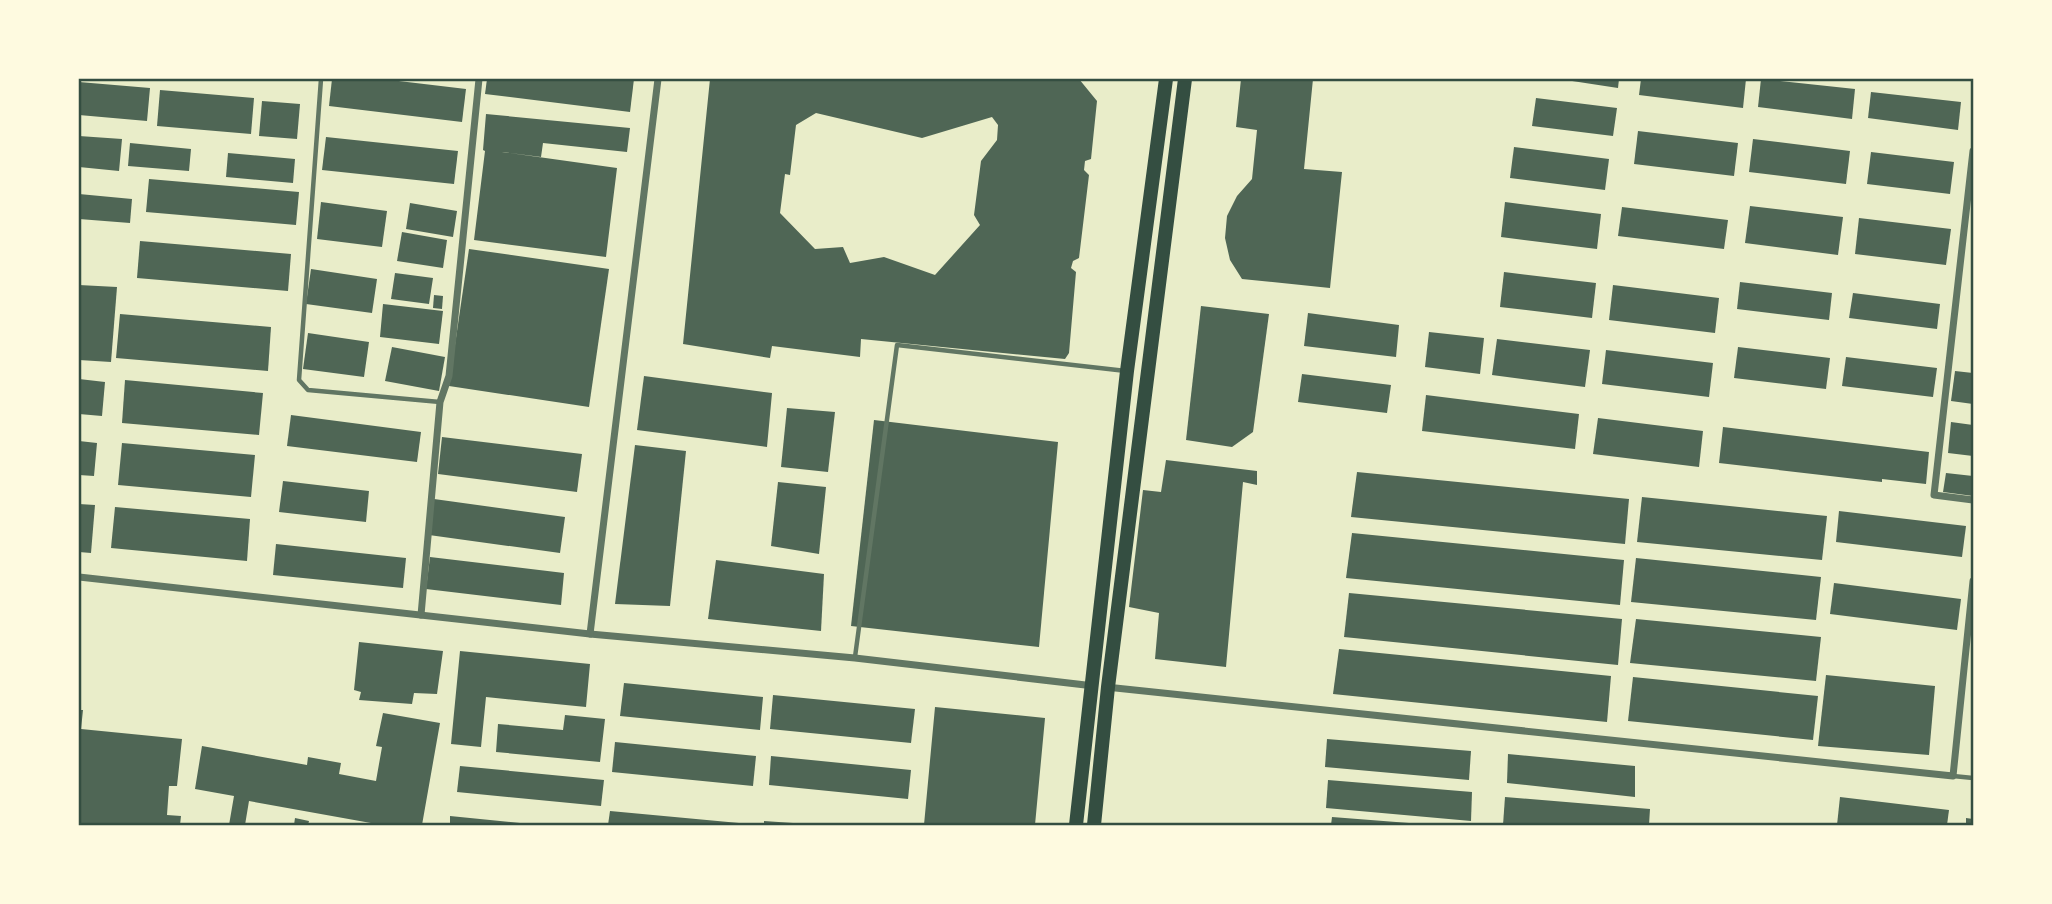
<svg xmlns="http://www.w3.org/2000/svg" width="2052" height="904" viewBox="0 0 2052 904" font-family="'Roboto Condensed',sans-serif">
	<rect width="100%" height="100%" fill="#e9edc9"/>
	<!-- building -->
	<g fill="#4f6655" fill-rule="evenodd">
		<polygon points="332,79 382,79 466,89 462,122 329,106"/>
		<polygon points="487,79 634,79 630,112 485,94"/>
		<path d="M710,79H1079L1097,101L1091,159L1085,161L1084,170L1089,175L1079,258L1073,261L1071,268L1076,272L1069,353L1065,359L861,339L860,357L772,346L770,358L683,344ZM816,113L922,138L992,117L998,125L997,140L981,161L974,215L980,225L935,275L884,257L850,263L843,247L815,249L780,213L785,174L790,175L796,125Z"/>
		<polygon points="1241,79 1313,79 1304,169 1342,172 1330,288 1242,279 1230,260 1225,238 1227,216 1237,196 1252,179 1257,130 1236,127"/>
		<polygon points="1559,79 1619,79 1618,88"/>
		<polygon points="1641,79 1746,79 1743,108 1639,95"/>
		<polygon points="1761,79 1855,89 1852,119 1758,107"/>
		<polygon points="79,82 150,88 147,121 79,115"/>
		<polygon points="160,90 254,98 251,134 157,126"/>
		<polygon points="1871,92 1961,102 1958,130 1868,118"/>
		<polygon points="1536,98 1617,108 1613,136 1532,126"/>
		<polygon points="262,101 300,104 297,139 259,136"/>
		<polygon points="486,114 630,128 627,152 543,143 541,157 502,152 617,168 606,257 474,240 485,151 483,150"/>
		<polygon points="1638,131 1738,143 1734,176 1634,164"/>
		<polygon points="79,136 122,139 119,171 79,167"/>
		<polygon points="326,137 458,151 454,184 322,170"/>
		<polygon points="1753,139 1850,151 1846,184 1749,172"/>
		<polygon points="130,143 191,149 189,171 128,166"/>
		<polygon points="1514,147 1609,159 1605,190 1510,178"/>
		<polygon points="1871,152 1954,162 1950,194 1867,184"/>
		<polygon points="228,153 295,159 293,183 226,177"/>
		<polygon points="149,179 299,192 296,225 146,212"/>
		<polygon points="79,194 132,199 130,223 79,219"/>
		<polygon points="321,202 387,211 382,247 317,239"/>
		<polygon points="1505,202 1601,214 1597,249 1501,237"/>
		<polygon points="410,203 457,211 453,237 406,229"/>
		<polygon points="1750,206 1843,217 1838,255 1745,243"/>
		<polygon points="1622,207 1728,220 1724,249 1618,236"/>
		<polygon points="1859,218 1951,229 1946,265 1855,254"/>
		<polygon points="402,232 447,240 443,268 397,261"/>
		<polygon points="140,241 291,254 288,291 137,278"/>
		<polygon points="469,249 609,269 589,407 449,386"/>
		<polygon points="311,269 377,279 372,313 306,304"/>
		<polygon points="1504,272 1596,283 1592,318 1500,307"/>
		<polygon points="395,273 433,278 429,304 391,299"/>
		<polygon points="1740,282 1832,293 1829,320 1737,309"/>
		<polygon points="79,285 117,287 111,362 79,360"/>
		<polygon points="1613,285 1719,298 1715,333 1609,320"/>
		<polygon points="1853,293 1940,304 1937,329 1849,318"/>
		<polygon points="434,295 443,296 442,309 433,308"/>
		<polygon points="383,304 443,311 439,344 380,337"/>
		<polygon points="1201,306 1269,314 1253,432 1232,447 1186,440"/>
		<polygon points="1308,313 1399,325 1396,357 1304,346"/>
		<polygon points="120,314 271,327 268,371 116,358"/>
		<polygon points="1429,332 1484,338 1480,374 1425,367"/>
		<polygon points="308,333 369,342 364,377 303,369"/>
		<polygon points="1497,339 1590,350 1585,387 1492,375"/>
		<polygon points="392,347 445,357 439,391 385,381"/>
		<polygon points="1738,347 1830,358 1826,389 1734,378"/>
		<polygon points="1606,350 1713,363 1709,397 1602,384"/>
		<polygon points="1846,357 1937,368 1933,397 1842,386"/>
		<polygon points="1955,371 1973,373 1973,404 1951,401"/>
		<polygon points="1302,374 1391,385 1387,413 1298,402"/>
		<polygon points="644,376 772,393 767,447 637,430"/>
		<polygon points="79,379 105,382 102,416 79,414"/>
		<polygon points="125,380 263,393 259,435 122,423"/>
		<polygon points="1426,395 1579,414 1575,449 1422,431"/>
		<polygon points="787,408 835,412 828,472 781,467"/>
		<polygon points="291,415 421,432 417,462 287,446"/>
		<polygon points="1598,418 1703,431 1699,467 1593,454"/>
		<polygon points="874,420 1058,442 1039,647 851,626"/>
		<polygon points="1951,422 1973,425 1973,456 1948,453"/>
		<polygon points="1723,427 1929,452 1926,484 1882,479 1882,482 1719,463"/>
		<polygon points="442,437 582,454 577,492 438,474"/>
		<polygon points="79,441 97,443 94,476 79,475"/>
		<polygon points="122,443 255,455 251,497 118,485"/>
		<polygon points="635,445 686,451 670,606 615,604"/>
		<polygon points="1166,460 1257,471 1257,485 1243,482 1226,667 1155,659 1159,613 1129,607 1143,490 1161,492"/>
		<polygon points="1357,472 1629,499 1625,544 1351,517"/>
		<polygon points="1946,473 1973,476 1973,496 1943,492"/>
		<polygon points="283,481 369,491 366,522 279,512"/>
		<polygon points="778,482 826,487 819,554 771,546"/>
		<polygon points="1642,497 1827,516 1822,560 1637,542"/>
		<polygon points="434,499 565,517 560,553 429,535"/>
		<polygon points="79,504 95,505 91,553 79,552"/>
		<polygon points="115,507 250,519 247,561 111,548"/>
		<polygon points="1839,511 1966,526 1962,557 1836,542"/>
		<polygon points="1352,533 1624,560 1620,605 1346,578"/>
		<polygon points="276,544 406,558 403,588 273,575"/>
		<polygon points="430,557 564,573 561,605 426,589"/>
		<polygon points="1636,558 1821,577 1816,620 1631,602"/>
		<polygon points="716,560 824,574 821,631 708,619"/>
		<polygon points="1834,583 1961,599 1957,630 1830,614"/>
		<polygon points="1349,593 1622,619 1618,665 1344,637"/>
		<polygon points="1636,619 1821,637 1816,681 1630,663"/>
		<polygon points="359,642 443,651 437,694 414,693 412,704 359,700 361,692 354,690"/>
		<polygon points="1339,649 1611,676 1607,722 1333,694"/>
		<polygon points="460,651 590,664 586,707 486,697 481,747 451,744"/>
		<polygon points="1826,675 1935,686 1929,755 1818,746"/>
		<polygon points="1633,677 1818,696 1813,740 1628,721"/>
		<polygon points="624,683 763,697 760,730 620,716"/>
		<polygon points="773,695 915,709 911,743 770,729"/>
		<polygon points="935,707 1045,718 1035,825 924,825"/>
		<polygon points="79,710 83,710 81,729 182,739 177,786 169,786 167,815 181,816 180,825 79,825"/>
		<polygon points="383,713 440,723 422,825 382,825 249,801 245,825 229,825 234,796 195,789 202,746 307,765 308,757 341,763 339,774 376,781 382,747 376,746"/>
		<polygon points="565,715 605,719 600,762 496,752 498,724 563,730"/>
		<polygon points="1327,739 1471,751 1469,780 1325,767"/>
		<polygon points="615,742 756,756 753,786 612,772"/>
		<polygon points="1508,754 1635,766 1635,797 1507,783"/>
		<polygon points="771,756 911,770 908,799 769,785"/>
		<polygon points="460,766 604,780 601,806 457,792"/>
		<polygon points="1328,780 1472,792 1471,821 1326,808"/>
		<polygon points="1505,797 1650,809 1649,825 1503,825"/>
		<polygon points="1840,797 1949,810 1947,825 1837,825"/>
		<polygon points="610,811 739,823 739,825 608,825"/>
		<polygon points="450,816 520,823 520,825 450,825"/>
		<polygon points="1332,817 1409,823 1409,825 1331,825"/>
		<polygon points="295,818 309,821 308,825 294,825"/>
		<polygon points="1966,818 1973,819 1973,825 1966,825"/>
		<polygon points="764,821 793,823 793,825 764,825"/>
	</g>
	<g fill="none" stroke-linecap="round" stroke-linejoin="round">
		<!-- service -->
		<g stroke="#617663" stroke-width="4.5">
			<polyline points="321,79 299,380 308,390 440,402"/>
			<polyline points="855,657 897,345 1126,371"/>
			<polyline points="1953,776 1973,778"/>
		</g>
		<!-- minor -->
		<g stroke="#617663" stroke-width="7">
			<polyline points="1973,151 1934,495 1973,500"/>
			<polyline points="79,577 590,634 855,658 1094,686"/>
			<polyline points="421,615 440,402 449,376 479,79"/>
			<polyline points="590,634 658,79"/>
			<polyline points="1106,687 1953,776 1973,581"/>
		</g>
		<!-- primary -->
		<g stroke="#344e41" stroke-width="14">
			<polyline points="1076,825 1127,371 1166,79"/>
			<polyline points="1094,825 1108,687 1185,79"/>
		</g>
	</g>
	<!-- border -->
	<rect width="2052" height="904" fill="none" stroke="#fefae0" stroke-width="161"/>
	<rect x="80" y="80" width="1892" height="744" fill="none" stroke="#344e41" stroke-width="2.5"/>
</svg>
